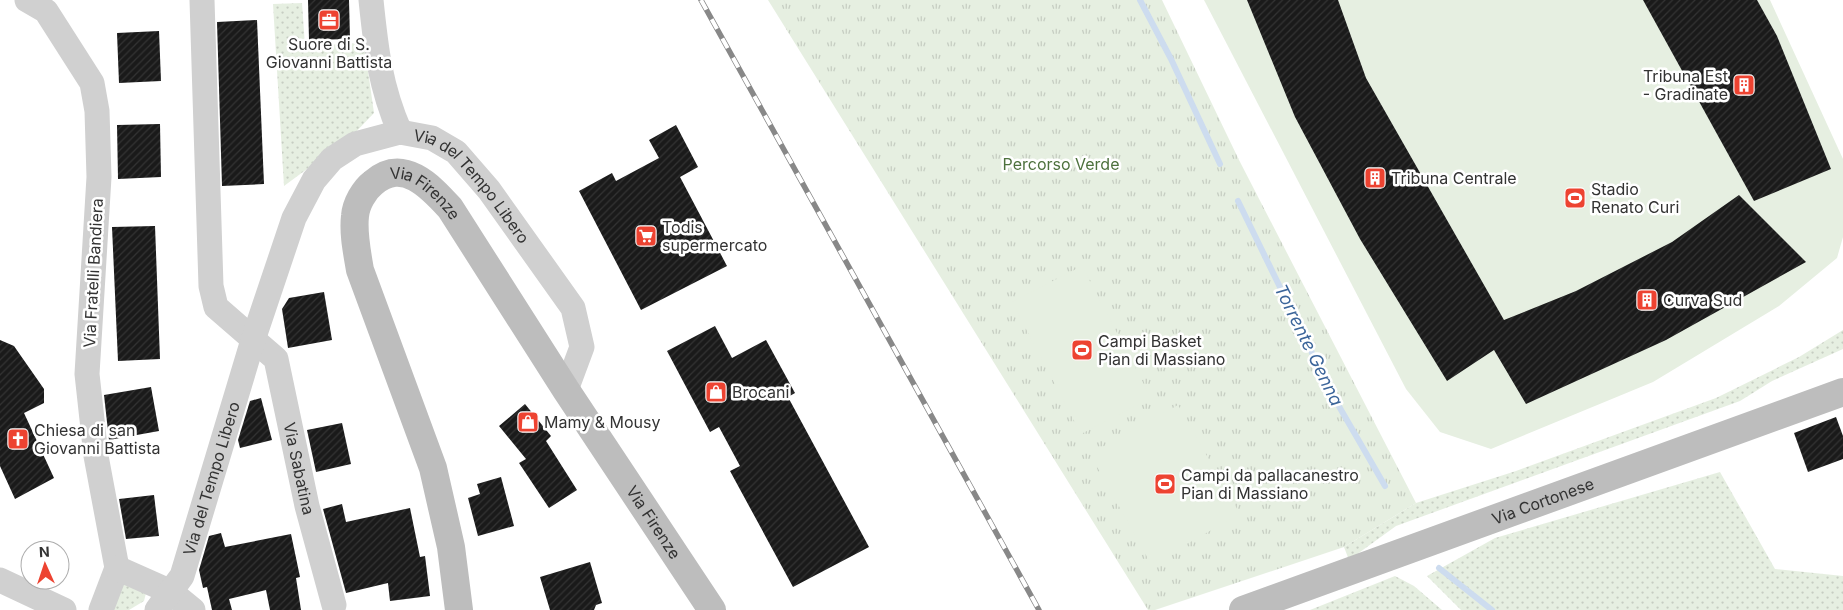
<svg xmlns="http://www.w3.org/2000/svg" width="1843" height="610" viewBox="0 0 1843 610" font-family="Inter,sans-serif">
	<defs>
		<pattern id="grass-dots" width="8" height="8" patternUnits="userSpaceOnUse" patternTransform="scale(1.25)"><rect width="8" height="8" fill="#e6efe1"/><path d="M2 2h.1M6 6h.1" fill="none" stroke="#c6cdc2" stroke-width="1.8" stroke-linecap="round"/></pattern>
		<pattern id="park-tufts" width="24" height="20" patternUnits="userSpaceOnUse" patternTransform="scale(1.25)"><rect width="24" height="20" fill="#e6efe1"/><path d="M3 7l-1-3M5 7V3M7 7l1-3M15 17l-1-3M17 17v-4M19 17l1-3" fill="none" stroke="#c6cdc2"/></pattern>
		<pattern id="building-hatch" width="6" height="6" patternUnits="userSpaceOnUse" patternTransform="scale(1.25)"><rect width="6" height="6" fill="#1a1a1a"/><path d="M-1 1l2-2M0 6l6-6M5 7l2-2" fill="none" stroke="#333"/></pattern>
	</defs>
	<rect width="100%" height="100%" fill="#fff"/>
	<!-- grass -->
	<g fill="url(#grass-dots)">
		<polygon points="302,3 305,46 364,43 374,113 353,135 284,186 273,4"/>
		<polygon points="1843,330 1843,349 1772,381 1740,401 1396,526 1349,560 1344,547 1416,503 1516,471 1716,398 1799,357"/>
		<polygon points="1720,472 1775,569 1843,576 1843,610 1461,610 1427,576 1495,538"/>
		<polygon points="1395,576 1414,586 1442,610 1310,610"/>
		<polygon points="121,577 146,593 144,601 129,610 109,610"/>
	</g>
	<!-- park -->
	<polygon fill="url(#park-tufts)" points="768,0 1162,0 1239,160 1416,503 1344,547 1155,610 1148,610"/>
	<!-- pitch -->
	<g fill="#e6efe1">
		<polygon points="1204,0 1770,0 1843,159 1843,237 1837,258 1779,306 1653,382 1491,449 1440,432 1406,389"/>
		<polygon points="1082,266 1151,398 1081,434 1012,302"/>
		<polygon points="1178,405 1240,514 1151,564 1090,454"/>
	</g>
	<g fill="none" stroke-linecap="round" stroke-linejoin="round">
		<!-- stream -->
		<g stroke="#cddcef" stroke-width="6">
			<polyline points="1140,0 1171,59 1220,164"/>
			<polyline points="1238,201 1333,396 1385,486"/>
			<polyline points="1439,568 1492,610"/>
		</g>
	</g>
	<!-- building -->
	<g fill="url(#building-hatch)">
		<polygon points="308,0 349,0 350,39 309,40"/>
		<polygon points="1247,0 1338,0 1366,78 1504,320 1576,291 1672,242 1739,195 1806,262 1666,340 1526,404 1494,350 1447,381 1360,239 1295,117"/>
		<polygon points="1643,0 1757,0 1777,36 1831,169 1754,201"/>
		<polygon points="257,20 264,184 222,186 217,22"/>
		<polygon points="159,31 161,81 119,83 117,33"/>
		<polygon points="160,124 161,177 118,179 117,125"/>
		<polygon points="676,125 698,167 680,177 727,266 641,310 579,191 612,173 616,181 659,158 649,140"/>
		<polygon points="155,226 160,359 118,361 112,227"/>
		<polygon points="324,292 332,340 288,348 282,309 289,298"/>
		<polygon points="715,326 732,358 766,340 795,393 788,397 869,547 793,587 730,471 740,466 719,427 710,432 667,351"/>
		<polygon points="0,340 14,346 44,389 44,403 24,413 54,478 15,499 0,466"/>
		<polygon points="151,387 159,431 109,440 104,395"/>
		<polygon points="261,398 272,440 240,448 238,440 250,401"/>
		<polygon points="525,404 551,436 546,441 577,490 549,508 519,463 526,459 499,426"/>
		<polygon points="1836,417 1843,436 1843,459 1808,472 1794,433"/>
		<polygon points="342,423 351,464 316,472 307,430"/>
		<polygon points="501,477 514,526 478,536 468,498 480,494 477,484"/>
		<polygon points="154,495 159,536 126,539 119,499"/>
		<polygon points="342,504 346,522 410,508 420,557 425,556 430,596 390,601 388,583 346,593 323,509"/>
		<polygon points="221,533 225,547 291,534 300,577 296,578 301,610 270,610 266,590 229,599 232,610 212,610 207,587 203,588 199,570 209,536"/>
		<polygon points="590,562 602,603 596,605 594,610 550,610 540,577"/>
	</g>
	<g fill="none" stroke-linecap="round" stroke-linejoin="round">
		<!-- minor -->
		<g stroke="#d0d0d0" stroke-width="25">
			<polyline points="27,0 46,11 92,83 97,111 99,177 87,374 96,456 117,568 101,610"/>
			<path id="s1" d="M202,0L211,286L216,307L276,359L307,506L334,605"/>
			<path d="M371,0C376,49 380,86 400,132"/>
			<polyline points="117,568 171,592 193,610"/>
			<polyline points="0,580 64,610"/>
			<path id="s2" d="M157,610L182,576L253,340L294,218L314,180L332,159L355,144L400,132L432,138L456,152L489,190L573,308L582,347L566,390"/>
		</g>
		<!-- secondary -->
		<g stroke="#bdbdbd" stroke-width="28">
			<path id="s3" d="M459,610L451,547L433,468L360,270C357,252 353,234 355,216C356,204 364,190 373,183C403,157 430,186 450,208L566,390L712,610"/>
			<path id="s4" d="M1243,610L1843,392"/>
		</g>
		<!-- rail casing -->
		<g stroke="#888" stroke-width="5.5">
			<polyline id="rail" points="701,0 1039,610"/>
		</g>
		<!-- rail -->
		<use href="#rail" stroke="#fff" stroke-width="4" stroke-dasharray="11" stroke-linecap="butt"/>
	</g>
	<!-- icons -->
	<defs>
		<g id="office-square" transform="scale(1.125)"><rect x="-9" y="-9" width="18" height="18" rx="4" fill="#ed4331" stroke="#fff"/><path d="M-6-3h4V-5.5h4V-3h4V5H-6ZM-1-4.5V-3h2v-1.5ZM-6 0V1H6V0Z" fill="#fff"/></g>
		<g id="building-square" transform="scale(1.125)"><rect x="-9" y="-9" width="18" height="18" rx="4" fill="#ed4331" stroke="#fff"/><path d="M-4-6H4V6H1V3H-1V6H-4ZM-2.5-4.3h1.7v1.8h-1.7ZM.8-4.3h1.7v1.8H.8ZM-2.5-1h1.7V.8h-1.7ZM.8-1h1.7V.8H.8Z" fill="#fff"/></g>
		<g id="stadium-square" transform="scale(1.125)"><rect x="-9" y="-9" width="18" height="18" rx="4" fill="#ed4331" stroke="#fff"/><path d="M0-5a6.5 5 0 1 0 0 10a6.5 5 0 1 0 0-10ZM-3.5-1.8h7v3.6h-7Z" fill="#fff"/></g>
		<g id="supermarket-square" transform="scale(1.125)"><rect x="-9" y="-9" width="18" height="18" rx="4" fill="#ed4331" stroke="#fff"/><path d="M-6-5.5h2.5l.6 2H6L4.5 2H-2.5L-4.4-4H-6ZM-1.5 3.2a1.3 1.3 0 1 0 .1 0ZM3 3.2a1.3 1.3 0 1 0 .1 0Z" fill="#fff"/></g>
		<g id="shop-square" transform="scale(1.125)"><rect x="-9" y="-9" width="18" height="18" rx="4" fill="#ed4331" stroke="#fff"/><path d="M-5-2.5h2.3a2.7 3.5 0 0 1 5.4 0H5L5.5 6h-11ZM-1.5-2.5h3a1.5 2.3 0 0 0-3 0Z" fill="#fff"/></g>
		<g id="church-square" transform="scale(1.125)"><rect x="-9" y="-9" width="18" height="18" rx="4" fill="#ed4331" stroke="#fff"/><path d="M-1.2-6h2.4v3.5h3.3v2.4h-3.3V6h-2.4V-.1h-3.3v-2.4h3.3Z" fill="#fff"/></g>
	</defs>
	<g fill-rule="evenodd">
		<use href="#office-square" x="329" y="20"/>
		<use href="#building-square" x="1744" y="85"/>
		<use href="#building-square" x="1375" y="178"/>
		<use href="#stadium-square" x="1575" y="198"/>
		<use href="#supermarket-square" x="646" y="236"/>
		<use href="#building-square" x="1647" y="300"/>
		<use href="#stadium-square" x="1082" y="350"/>
		<use href="#shop-square" x="716" y="392"/>
		<use href="#shop-square" x="528" y="422"/>
		<use href="#church-square" x="18" y="439"/>
		<use href="#stadium-square" x="1165" y="484"/>
	</g>
	<g text-anchor="middle" dominant-baseline="central" stroke-width="5" stroke-linejoin="round" paint-order="stroke">
		<!-- poi labels -->
		<g font-size="16" fill="#333" stroke="#fff" text-anchor="start">
			<text x="329" y="44" text-anchor="middle">Suore di S.<tspan x="329" dy="18">Giovanni Battista</tspan></text>
			<text x="1728" y="76" text-anchor="end">Tribuna Est<tspan x="1728" dy="18">- Gradinate</tspan></text>
			<text x="1391" y="178">Tribuna Centrale</text>
			<text x="1591" y="189">Stadio<tspan x="1591" dy="18">Renato Curi</tspan></text>
			<text x="662" y="227">Todis<tspan x="662" dy="18">supermercato</tspan></text>
			<text x="1663" y="300">Curva Sud</text>
			<text x="1098" y="341">Campi Basket<tspan x="1098" dy="18">Pian di Massiano</tspan></text>
			<text x="732" y="392">Brocani</text>
			<text x="544" y="422">Mamy &amp; Mousy</text>
			<text x="34" y="430">Chiesa di san<tspan x="34" dy="18">Giovanni Battista</tspan></text>
			<text x="1181" y="475">Campi da pallacanestro<tspan x="1181" dy="18">Pian di Massiano</tspan></text>
		</g>
		<!-- park labels -->
		<g font-size="16" fill="#4d713d" stroke="#fff">
			<text x="1061" y="164">Percorso Verde</text>
		</g>
		<!-- street labels -->
		<g font-size="16" fill="#333" stroke="#fff">
			<text stroke="none"><textPath href="#s2" startOffset="656">Via del Tempo Libero</textPath></text>
			<text stroke="none"><textPath href="#s3" startOffset="510">Via Firenze</textPath></text>
			<text transform="translate(93 273) rotate(-87)">Via Fratelli Bandiera</text>
			<text stroke="none"><textPath href="#s1" startOffset="499">Via Sabatina</textPath></text>
			<text stroke="none"><textPath href="#s2" startOffset="144">Via del Tempo Libero</textPath></text>
			<text stroke="none"><textPath href="#s4" startOffset="319">Via Cortonese</textPath></text>
			<text stroke="none"><textPath href="#s3" startOffset="915">Via Firenze</textPath></text>
		</g>
		<!-- water labels -->
		<g font-size="18" font-style="italic" fill="#3b659a" stroke="#fff">
			<text transform="translate(1309 345) rotate(64)">Torrente Genna</text>
		</g>
	</g>
	<!-- north arrow -->
	<g transform="translate(45 565) rotate(357)"><circle r="24" fill="#ffffff" stroke="#adadad"/>
	<path d="M0-4L9 19L0 12L-9 19Z" fill="#ed4331"/>
	<text y="-8" font-size="14" font-weight="bold" text-anchor="middle" fill="#333333">N</text>
	</g>
</svg>
